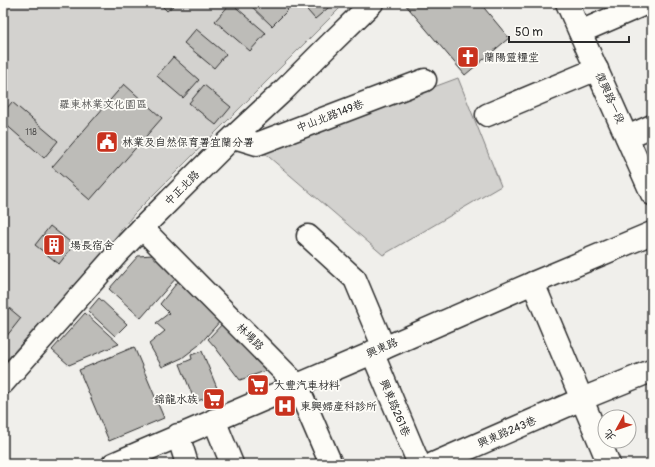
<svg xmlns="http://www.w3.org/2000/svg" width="655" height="467" viewBox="0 0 655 467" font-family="Pangolin,'LXGW WenKai TC',sans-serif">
	<rect width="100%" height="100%" fill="#f0efeb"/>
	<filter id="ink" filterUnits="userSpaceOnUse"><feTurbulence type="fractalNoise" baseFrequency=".025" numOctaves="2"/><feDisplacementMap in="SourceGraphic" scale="8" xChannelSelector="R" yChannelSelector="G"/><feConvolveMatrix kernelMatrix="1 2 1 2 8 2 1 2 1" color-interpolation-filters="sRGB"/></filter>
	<g filter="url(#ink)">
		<!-- green -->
		<g fill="#d3d2cf" stroke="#7f7e7d">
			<polygon points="3,3 345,3 134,214 100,256 3,364"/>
			<polygon points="458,78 501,186 383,255 262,151"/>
		</g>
		<!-- building -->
		<g fill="#bdbcb8" stroke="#2b2b2b">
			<polygon points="159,3 172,3 174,5 167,11"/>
			<polygon points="231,3 266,33 250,51 215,21"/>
			<polygon points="248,3 281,3 288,10 272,26"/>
			<polygon points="301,3 334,3 315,19"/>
			<polygon points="404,3 480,3 509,38 465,75"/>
			<polygon points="196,29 226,54 214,68 184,43"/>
			<polygon points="173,57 199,80 183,98 157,76"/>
			<polygon points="124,84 162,118 90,200 52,167"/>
			<polygon points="204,85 231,107 216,125 189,103"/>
			<polygon points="12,102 58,141 44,158 3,122 3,113"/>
			<polygon points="50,226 74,245 59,264 35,245"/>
			<polygon points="153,255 177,277 141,318 109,289 138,256"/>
			<polygon points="180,279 222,319 199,345 182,358 162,367 149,344 165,331 156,323 169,313 160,304"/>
			<polygon points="99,298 127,324 115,336 88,311"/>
			<polygon points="3,303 21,318 6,337 3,334"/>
			<polygon points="85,313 119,344 69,365 52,350"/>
			<polygon points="226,320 270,365 265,371 240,380 215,347 208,339"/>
			<polygon points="134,347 164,418 109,441 79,370"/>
			<polygon points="202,351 219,393 195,402 180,364 192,359 191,355"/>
		</g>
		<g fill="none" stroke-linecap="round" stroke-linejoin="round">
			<!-- minor casing -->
			<g stroke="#2b2b2b" stroke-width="25">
				<g id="minor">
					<polyline points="580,32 647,3"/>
					<polyline points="487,115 597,69"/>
					<polyline points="234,137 257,144 425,80"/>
					<polyline points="627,137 652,126"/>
					<polyline points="142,228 297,385 331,464"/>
					<polyline points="308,236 355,279 384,348"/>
					<polyline points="533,283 609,464"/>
					<polyline points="372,352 419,464"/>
					<polyline points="3,383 117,254 142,228 227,143 283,91 329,45 372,3"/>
					<polyline points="214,420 232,464"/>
					<polyline points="178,435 187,464"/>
					<polyline points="113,464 384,348 533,283 652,233"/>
					<polyline points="433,464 582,399 651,371"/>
				</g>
			</g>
			<!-- major casing -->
			<g stroke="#2b2b2b" stroke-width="25">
				<polyline id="major" points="567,3 652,194"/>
			</g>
			<!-- minor -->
			<use href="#minor" stroke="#fdfcf7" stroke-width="22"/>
			<!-- major -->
			<use href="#major" stroke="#fdfcf7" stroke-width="22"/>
		</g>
	</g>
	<!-- icons -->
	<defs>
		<g id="church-square" transform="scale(1.15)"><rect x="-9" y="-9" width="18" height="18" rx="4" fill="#c8321e" stroke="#fdfcf7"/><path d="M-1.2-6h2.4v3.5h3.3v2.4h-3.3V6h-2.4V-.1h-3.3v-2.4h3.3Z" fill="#fff"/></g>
		<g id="civic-square" transform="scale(1.15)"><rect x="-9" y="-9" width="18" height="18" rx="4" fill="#c8321e" stroke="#fdfcf7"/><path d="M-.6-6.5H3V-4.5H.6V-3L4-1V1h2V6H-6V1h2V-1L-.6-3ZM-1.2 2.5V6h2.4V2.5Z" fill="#fff"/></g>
		<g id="building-square" transform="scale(1.15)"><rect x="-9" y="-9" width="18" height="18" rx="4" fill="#c8321e" stroke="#fdfcf7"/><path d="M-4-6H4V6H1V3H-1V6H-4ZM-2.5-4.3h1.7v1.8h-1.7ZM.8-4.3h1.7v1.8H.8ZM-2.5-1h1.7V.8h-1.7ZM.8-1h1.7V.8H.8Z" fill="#fff"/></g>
		<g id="supermarket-square" transform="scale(1.15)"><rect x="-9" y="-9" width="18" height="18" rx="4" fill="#c8321e" stroke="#fdfcf7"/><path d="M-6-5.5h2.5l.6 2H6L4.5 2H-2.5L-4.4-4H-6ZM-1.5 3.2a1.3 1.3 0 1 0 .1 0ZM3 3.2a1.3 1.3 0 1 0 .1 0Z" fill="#fff"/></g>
		<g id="hospital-square" transform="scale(1.15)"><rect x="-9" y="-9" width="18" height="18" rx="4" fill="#c8321e" stroke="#fdfcf7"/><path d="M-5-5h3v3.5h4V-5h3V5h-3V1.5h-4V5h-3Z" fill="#fff"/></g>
	</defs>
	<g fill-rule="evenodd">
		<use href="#church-square" x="468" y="57"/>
		<use href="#civic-square" x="107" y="142"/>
		<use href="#building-square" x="54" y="245"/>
		<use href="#supermarket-square" x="258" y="385"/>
		<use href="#supermarket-square" x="214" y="399"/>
		<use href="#hospital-square" x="285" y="406"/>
	</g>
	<g text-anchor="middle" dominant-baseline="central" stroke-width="3.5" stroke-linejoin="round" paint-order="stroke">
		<!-- number labels -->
		<g font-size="9" fill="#504f4e">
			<text x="31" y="132">118</text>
		</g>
		<!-- poi labels -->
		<g font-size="11" fill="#2b2b2b" stroke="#fdfcf7" text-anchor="start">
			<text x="484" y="57">蘭陽靈糧堂</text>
			<text x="122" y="142">林業及自然保育署宜蘭分署</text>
			<text x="70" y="245">場長宿舍</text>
			<text x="274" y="385">大豐汽車材料</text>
			<text x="198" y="399" text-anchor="end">錦龍水族</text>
			<text x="300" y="406">東興婦產科診所</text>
		</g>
		<!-- street labels -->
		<g font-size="11" fill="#2b2b2b" stroke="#fdfcf7">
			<text transform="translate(610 98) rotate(66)">復興路一段</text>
			<text transform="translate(330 116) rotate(-21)">中山北路149巷</text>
			<text transform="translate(182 188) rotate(-45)">中正北路</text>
			<text transform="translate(250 337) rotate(45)">林場路</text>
			<text transform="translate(382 348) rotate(-23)">興東路</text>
			<text transform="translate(395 408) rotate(67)">興東路261巷</text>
			<text transform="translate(507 432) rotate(-23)">興東路243巷</text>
		</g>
		<!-- park labels -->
		<g font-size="11" fill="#555554" stroke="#fdfcf7">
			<text x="103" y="104">羅東林業文化園區</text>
		</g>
	</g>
	<!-- margin -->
	<rect width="655" height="467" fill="none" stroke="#fdfcf7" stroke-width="16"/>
	<rect x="8" y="8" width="639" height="451" fill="none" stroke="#2b2b2b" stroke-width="1.5" filter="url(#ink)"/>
	<!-- north arrow -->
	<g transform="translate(617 429) rotate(230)"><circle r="19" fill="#fdfcf7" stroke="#a9a8a5"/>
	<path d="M0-3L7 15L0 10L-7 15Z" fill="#c8321e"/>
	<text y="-6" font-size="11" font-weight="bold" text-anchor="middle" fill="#2b2b2b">北</text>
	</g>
	<!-- scale -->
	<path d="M509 36v6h120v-6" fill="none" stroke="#2b2b2b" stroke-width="2"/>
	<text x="515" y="36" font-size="12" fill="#2b2b2b" stroke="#fdfcf7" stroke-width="3" paint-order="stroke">50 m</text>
</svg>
